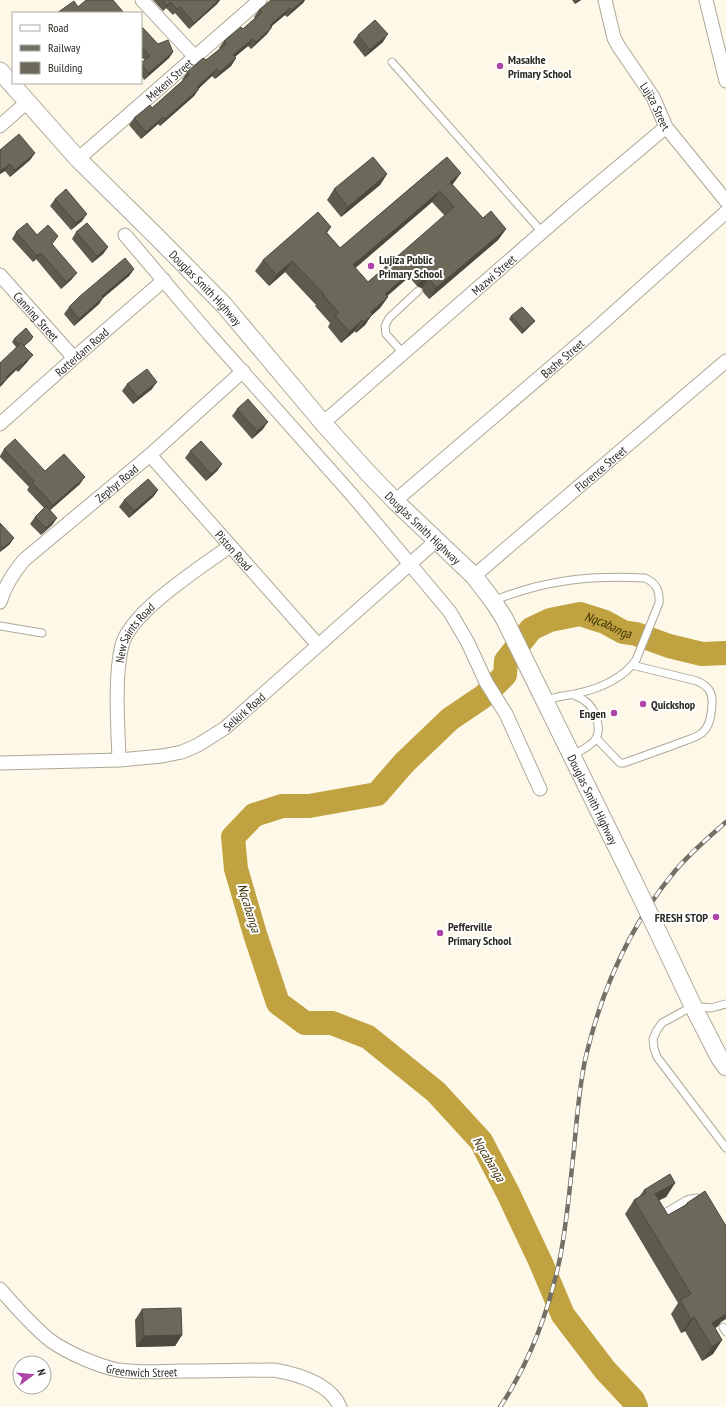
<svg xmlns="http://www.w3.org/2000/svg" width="726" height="1407" viewBox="0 0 726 1407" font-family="'PT Sans Narrow',sans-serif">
	<rect width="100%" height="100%" fill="#fdf8e7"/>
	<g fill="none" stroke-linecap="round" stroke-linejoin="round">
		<!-- river -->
		<path stroke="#c0a340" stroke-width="24" id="s1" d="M636,1407L633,1400L605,1370L563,1315L541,1263L508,1193L481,1141L436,1092L368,1037L332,1023H305L278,1003L255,934L236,869L233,837L254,815L282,806H309L377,794L404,763L450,719L484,696L505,675L506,661L531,629L550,620L580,614L605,622L623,632L636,634L669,646L702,654L726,653"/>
		<!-- service casing -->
		<g stroke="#ada898" stroke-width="9">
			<g id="service">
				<polyline points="392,62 542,232"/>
				<polyline points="403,353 386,334 385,326 389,318 418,291"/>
				<path d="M493,601C544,580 591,575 645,578C656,583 660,590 659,603L636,660C622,680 598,689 575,694C571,695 567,695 563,696C557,697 551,699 545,700"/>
				<polyline points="0,626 42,633"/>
				<path d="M596,738L620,763H624C641,757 657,751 674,745C683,741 694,739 702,733C711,725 711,714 712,704C713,692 708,686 697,681L632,665"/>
				<path d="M572,756C580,751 591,746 596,739C602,727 595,708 585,701C582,698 577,697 574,695"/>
				<polyline points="726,1004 711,1008 693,1006 662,1023 657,1030 653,1039 654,1048 657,1057 726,1148"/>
				<polyline points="663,1214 685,1201 690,1199 698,1198 701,1202"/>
				<polyline points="723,1327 726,1332"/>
			</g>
		</g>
		<!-- minor casing -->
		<g stroke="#ada898" stroke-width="15">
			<g id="minor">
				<polyline points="142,0 195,57"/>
				<path id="s2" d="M605,0L614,38L619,47L653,97L666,127L726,201"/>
				<polyline points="706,0 726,81"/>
				<polyline points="0,126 27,102"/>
				<path id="s3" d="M78,159L260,0"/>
				<polyline points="125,235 209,334 353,496 450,612 468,643 486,682 506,714 540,789"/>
				<path id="s4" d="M0,275L74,358"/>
				<path id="s5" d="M323,423L572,206L666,127"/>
				<path id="s6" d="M0,424L74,358L164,280"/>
				<path id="s7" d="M150,455L318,645"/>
				<path id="s8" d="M395,501L589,335L726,212"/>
				<path id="s9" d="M474,576L726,361"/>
				<path id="s10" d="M0,602C5,586 13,573 24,560L150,455L243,371"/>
				<path id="s11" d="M119,760C118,726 114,678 122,645C131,611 202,567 230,546"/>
				<path id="s12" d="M0,763L119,760L162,756L182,752L198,745L225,728L437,540"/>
				<path id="s13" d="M0,1289C16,1307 32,1326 51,1341C68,1353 98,1366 118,1370C139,1373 161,1372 182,1371C213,1371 243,1370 274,1370C297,1374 330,1383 340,1407"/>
			</g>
		</g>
		<!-- tertiary casing -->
		<g stroke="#ada898" stroke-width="19">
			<g id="tertiary">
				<path id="s14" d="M0,71L78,159L158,238L224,305L323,423L368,473L395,501L474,576L493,601L504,618L632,878"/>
				<polyline points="658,932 693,1006 719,1057 726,1067"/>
			</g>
		</g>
		<!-- service -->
		<use href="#service" stroke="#fff" stroke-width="7"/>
		<!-- minor -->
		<use href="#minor" stroke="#fff" stroke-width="13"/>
		<!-- tertiary -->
		<use href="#tertiary" stroke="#fff" stroke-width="17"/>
		<!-- rail casing -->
		<g stroke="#737066" stroke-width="4.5">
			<path id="rail" d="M500,1407C530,1362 549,1310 560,1258C567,1222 570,1185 574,1149C577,1118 579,1086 586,1056C602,989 631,924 675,871C690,853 709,837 726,822"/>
		</g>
		<!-- rail -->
		<use href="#rail" stroke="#fff" stroke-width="3" stroke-dasharray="9" stroke-linecap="butt"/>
		<!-- tertiary-bridge casing -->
		<g stroke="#ada898" stroke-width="19" stroke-linecap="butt">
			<polyline id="tertiary-bridge" points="632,878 658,932"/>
		</g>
		<!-- tertiary-bridge -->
		<use href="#tertiary-bridge" stroke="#fff" stroke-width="17"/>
	</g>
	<!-- wall -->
	<g fill="#5e5a4d" fill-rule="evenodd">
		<polygon points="153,0 220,0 217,4 189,29 175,13 173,15 166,8 163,11"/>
		<polygon points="271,0 305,0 303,3 287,17 285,15 271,26 272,27 267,34 251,49 248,46 235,57 236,58 231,66 215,79 212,76 199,88 194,96 160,126 158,124 141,139 129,125 134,118 152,108 183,80 182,80 187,72 206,60 220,49 219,48 224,41 243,29 255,18 254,17 259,10"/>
		<polygon points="572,0 581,0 575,4"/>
		<polygon points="141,26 158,44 173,52 169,58 144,80 141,75 141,63 145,60 141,57"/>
		<polygon points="358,35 383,42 365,57 353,42"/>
		<polygon points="0,150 35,153 30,160 10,177 5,171 0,174"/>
		<path d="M447,157L453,184L452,185L483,218L506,229L498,240L429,299L423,292L422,288L417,286L409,277L387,296L388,297L380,308L371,316L365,325L356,333L355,331L341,343L328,327L330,323L315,306L316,305L285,272L269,286L255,271L263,260L331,227L327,233L340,248ZM432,202L445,216L368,282L355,268Z"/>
		<polygon points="387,174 380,185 341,217 327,200 334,189"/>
		<polygon points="55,199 82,221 71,230 50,206"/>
		<polygon points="16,232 37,235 52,244 72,279 61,289 36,259 33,262 12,239"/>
		<polygon points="76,232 108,247 103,254 92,263 72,239"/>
		<polygon points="134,269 129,276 103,298 99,304 74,326 64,314 69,307"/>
		<polygon points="511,316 535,321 522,334 509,319"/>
		<polygon points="33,337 31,340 24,346 28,361 18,372 16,370 7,379 2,385 16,347 12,342 14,339"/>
		<polygon points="127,384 152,389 133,404 122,391"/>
		<polygon points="237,409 263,429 252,439 232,416"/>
		<polygon points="4,449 45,471 80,484 50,510 57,518 52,525 41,535 30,524 35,517 44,508 27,490 29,487 0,457 0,456"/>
		<polygon points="190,451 222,464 217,471 206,481 185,458"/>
		<polygon points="158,490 153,497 129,518 119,507 124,500"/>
		<polygon points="0,523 10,544 0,552"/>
		<polygon points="675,1183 666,1197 659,1200 668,1215 685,1205 687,1203 721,1322 718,1326 715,1328 722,1340 713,1354 702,1361 685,1331 681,1333 671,1314 678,1303 625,1214 634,1200 639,1197 644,1190"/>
		<polygon points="142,1309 182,1335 175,1346 136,1347 135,1320"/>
	</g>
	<!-- shaded-wall -->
	<g fill="#4c4a3f">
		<polygon points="219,0 220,0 217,4 189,29 194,23"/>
		<polygon points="303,0 305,0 303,3 287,17 292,10"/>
		<polygon points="578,0 581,0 575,4"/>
		<polygon points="171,2 166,8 163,11 167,5"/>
		<polygon points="290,8 285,15 265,32 270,25"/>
		<polygon points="272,27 267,34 251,49 256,42"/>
		<polygon points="388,34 383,42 365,57 370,50"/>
		<polygon points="253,39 248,46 228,62 233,55"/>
		<polygon points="173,52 169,58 144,80 149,73"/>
		<polygon points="236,58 231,66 215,79 220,72"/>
		<polygon points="217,69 212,76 193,94 197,87"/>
		<polygon points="199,89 194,96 160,126 165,119"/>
		<polygon points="163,117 158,124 141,139 146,132"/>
		<polygon points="35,153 30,160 10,177 15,170"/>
		<polygon points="10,164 5,171 0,174 0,171"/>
		<polygon points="461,173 453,184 442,194 450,182"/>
		<polygon points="387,174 380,185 341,217 348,207"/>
		<polygon points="440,191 432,202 345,277 353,265"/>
		<polygon points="87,214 82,221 71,230 76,223"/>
		<polygon points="506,229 498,240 429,299 436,288"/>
		<polygon points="108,247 103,254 92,263 97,256"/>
		<polygon points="41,253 36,259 33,262 37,256"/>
		<polygon points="292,261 285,272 269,286 276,275"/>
		<polygon points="417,266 409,277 377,305 385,294"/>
		<polygon points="134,269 129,276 103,298 99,304 74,326 79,319 102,296"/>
		<polygon points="77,273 72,279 61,289 66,282"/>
		<polygon points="425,275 430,277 422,288 417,286"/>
		<polygon points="388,297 380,308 371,316 365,325 356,333 371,312"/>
		<polygon points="362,320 355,331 341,343 349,332"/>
		<polygon points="535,321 522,334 524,330"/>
		<polygon points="33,337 31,340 19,351 22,347"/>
		<polygon points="33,355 28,361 18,372 22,365"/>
		<polygon points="21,364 16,370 7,379 2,385 0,387 0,385 6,377"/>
		<polygon points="157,382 152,389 133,404 138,397"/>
		<polygon points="268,422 263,429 252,439 257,431"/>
		<polygon points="222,464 217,471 206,481 211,474"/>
		<polygon points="85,477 80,484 48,512 53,505"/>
		<polygon points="158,490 153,497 129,518 134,511"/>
		<polygon points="57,518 52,525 41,535 46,528"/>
		<polygon points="14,538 10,544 0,552 3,548"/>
		<polygon points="675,1183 666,1197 646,1207 655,1194"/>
		<polygon points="726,1312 726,1319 721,1322 718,1326 705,1336 712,1323"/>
		<polygon points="694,1317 685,1331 681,1333 691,1319"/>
		<polygon points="182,1335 175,1346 136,1347 144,1336"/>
		<polygon points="722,1340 713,1354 702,1361 712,1347"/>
	</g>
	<!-- building -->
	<g fill="#6d695a" stroke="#4c4a3f" fill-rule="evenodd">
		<polygon points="86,0 113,0 124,13 57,13 74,1 78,7"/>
		<polygon points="163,0 219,0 194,23 180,7 177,9 171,2 167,5"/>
		<polygon points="271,0 303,0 292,10 290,8 270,25 272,27 256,42 253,39 233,55 236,58 220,72 217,69 197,87 199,89 165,119 163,117 146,132 134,118 150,105 152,108 189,75 187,72 203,58 206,60 226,44 224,41 241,27 243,29 262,12 259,10"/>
		<polygon points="375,20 388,34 370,50 358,35"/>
		<polygon points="141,26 158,44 168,40 173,52 149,73 141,64 141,63 150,56 141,46"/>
		<polygon points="19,134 35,153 15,170 10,164 0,171 0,150"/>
		<polygon points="373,157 387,174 348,207 334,189"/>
		<path d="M447,157L461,173L450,182L483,218L491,211L506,229L436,288L431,281L430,277L425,275L417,266L385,294L388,297L371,312L373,314L364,322L362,320L349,332L335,316L339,313L323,295L324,294L292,261L276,275L263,260L318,212L331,227L326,232L340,248ZM440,191L454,207L368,282L353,265Z"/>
		<polygon points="66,189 87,214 76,223 55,199"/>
		<polygon points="27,223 37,235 48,225 58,236 52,244 77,273 66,282 41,253 37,256 16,232"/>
		<polygon points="87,223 108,247 97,256 76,232"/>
		<polygon points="125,258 134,269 102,296 104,297 79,319 69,307 79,297"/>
		<polygon points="522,307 535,321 524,330 511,316"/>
		<polygon points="26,328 33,337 24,346 21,343 20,345 14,339"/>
		<polygon points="21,343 33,355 22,365 21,364 6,377 7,378 0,385 0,363"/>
		<polygon points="147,369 157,382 138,397 127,384"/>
		<polygon points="248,399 268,422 257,431 237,409"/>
		<polygon points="15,439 45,471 64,454 85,477 53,505 32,482 34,481 4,449"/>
		<polygon points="201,441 222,464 211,474 190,451"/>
		<polygon points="148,479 158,490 134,511 124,500"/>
		<polygon points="46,506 57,518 46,528 35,517"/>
		<polygon points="0,523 14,538 3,548 0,544"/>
		<polygon points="670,1174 675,1183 655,1194 668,1215 688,1204 687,1203 705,1191 726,1226 726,1314 712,1323 722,1340 712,1347 694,1317 691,1319 680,1300 691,1294 634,1200 646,1193 644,1190"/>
		<polygon points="181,1308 182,1335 144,1336 142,1309"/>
	</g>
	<!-- markers -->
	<g fill="#ad45a8" stroke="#fff" stroke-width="1.5">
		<circle cx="500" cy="66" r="4"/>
		<circle cx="371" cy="266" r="4"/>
		<circle cx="643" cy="704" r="4"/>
		<circle cx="614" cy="713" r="4"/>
		<circle cx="716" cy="917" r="4"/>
		<circle cx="440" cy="933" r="4"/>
	</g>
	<g text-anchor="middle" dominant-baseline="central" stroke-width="4" stroke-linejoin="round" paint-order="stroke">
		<!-- poi labels -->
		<g font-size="12" font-weight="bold" fill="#2c2a24" stroke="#fff" text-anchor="start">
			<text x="508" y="59">Masakhe<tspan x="508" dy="14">Primary School</tspan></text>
			<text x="379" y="259">Lujiza Public<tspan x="379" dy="14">Primary School</tspan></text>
			<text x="651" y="704">Quickshop</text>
			<text x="606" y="713" text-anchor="end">Engen</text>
			<text x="708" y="917" text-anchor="end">FRESH STOP</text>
			<text x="448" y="926">Pefferville<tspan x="448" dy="14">Primary School</tspan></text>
		</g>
		<!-- street labels -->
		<g font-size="12" fill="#2c2a24" stroke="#fff">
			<text stroke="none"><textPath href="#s3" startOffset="121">Mekeni Street</textPath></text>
			<text stroke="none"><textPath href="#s2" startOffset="119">Lujiza Street</textPath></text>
			<text stroke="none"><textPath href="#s5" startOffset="226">Mazwi Street</textPath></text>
			<text stroke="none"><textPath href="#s14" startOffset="299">Douglas Smith Highway</textPath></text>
			<text stroke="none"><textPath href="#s4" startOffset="55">Canning Street</textPath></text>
			<text stroke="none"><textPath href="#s6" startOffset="109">Rotterdam Road</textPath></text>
			<text stroke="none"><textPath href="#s8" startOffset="220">Bashe Street</textPath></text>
			<text stroke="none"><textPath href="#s9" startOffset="166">Florence Street</textPath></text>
			<text stroke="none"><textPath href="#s10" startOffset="169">Zephyr Road</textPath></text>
			<text stroke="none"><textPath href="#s14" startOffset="623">Douglas Smith Highway</textPath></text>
			<text stroke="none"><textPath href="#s7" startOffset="127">Piston Road</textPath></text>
			<text stroke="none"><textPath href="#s11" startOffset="132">New Saints Road</textPath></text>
			<text stroke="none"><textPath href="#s12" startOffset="257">Selkirk Road</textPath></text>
			<text stroke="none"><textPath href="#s14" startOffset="947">Douglas Smith Highway</textPath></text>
			<text stroke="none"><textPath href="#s13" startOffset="170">Greenwich Street</textPath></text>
		</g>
		<!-- water labels -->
		<g font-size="13" font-style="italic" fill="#3e3206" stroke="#fff">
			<text stroke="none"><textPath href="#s1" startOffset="1204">Nqcabanga</textPath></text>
			<text transform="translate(249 908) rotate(73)">Nqcabanga</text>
			<text transform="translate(489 1159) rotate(59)">Nqcabanga</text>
		</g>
	</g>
	<!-- legend -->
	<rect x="12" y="12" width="130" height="72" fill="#ffffff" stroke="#abaaa7"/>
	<rect x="20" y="25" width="20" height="6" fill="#ffffff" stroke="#abaaa7"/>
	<text x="48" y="32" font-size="12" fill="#2c2a24">Road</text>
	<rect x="20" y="45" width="20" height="6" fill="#737066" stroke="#abaaa7"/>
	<text x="48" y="52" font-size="12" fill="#2c2a24">Railway</text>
	<rect x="20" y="62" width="20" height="12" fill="#6d695a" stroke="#abaaa7"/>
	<text x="48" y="72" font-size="12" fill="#2c2a24">Building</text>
	<!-- north arrow -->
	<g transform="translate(32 1375) rotate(74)"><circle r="19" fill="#ffffff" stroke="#abaaa7"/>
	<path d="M0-3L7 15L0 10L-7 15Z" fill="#ad45a8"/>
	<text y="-6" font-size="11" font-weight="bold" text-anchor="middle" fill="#2c2a24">N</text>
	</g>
</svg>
